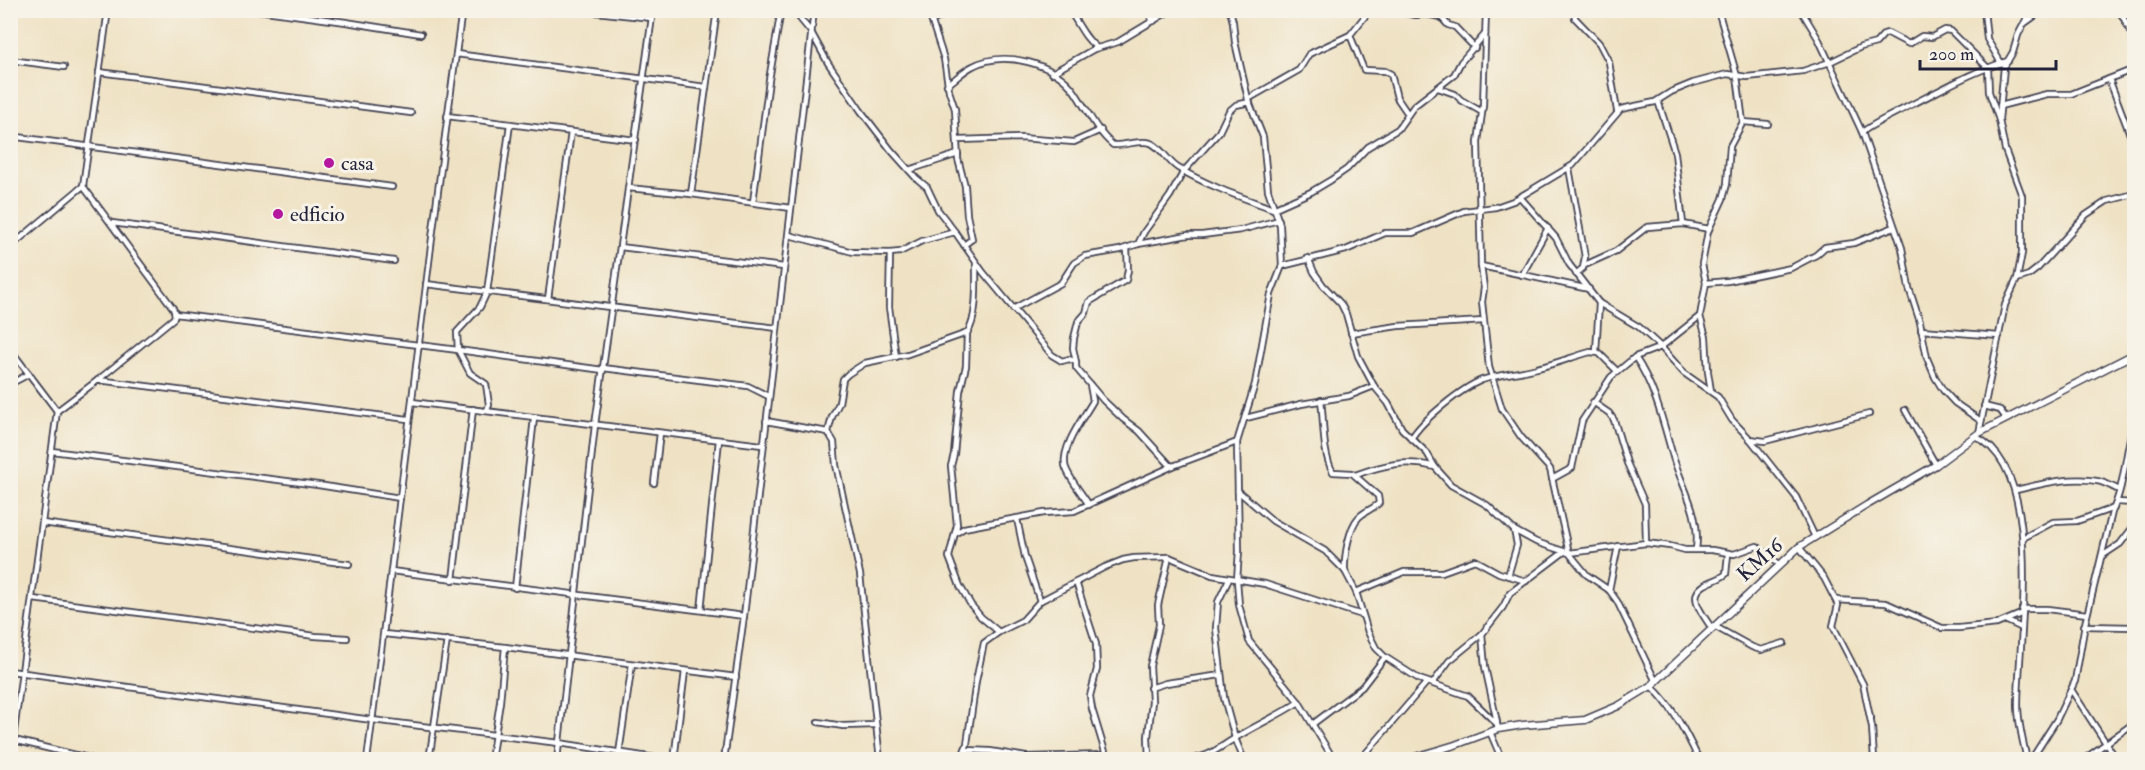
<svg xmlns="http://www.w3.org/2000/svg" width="2145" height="770" viewBox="0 0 2145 770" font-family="'IM FELL Double Pica',serif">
	<rect width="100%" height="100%" fill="#f7f3e8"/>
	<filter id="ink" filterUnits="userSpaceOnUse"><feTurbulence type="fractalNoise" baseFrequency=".0167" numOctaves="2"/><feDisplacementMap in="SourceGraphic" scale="12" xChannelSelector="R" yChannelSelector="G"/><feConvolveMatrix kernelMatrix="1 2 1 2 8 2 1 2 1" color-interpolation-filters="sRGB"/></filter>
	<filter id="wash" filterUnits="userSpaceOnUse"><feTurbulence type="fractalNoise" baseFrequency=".008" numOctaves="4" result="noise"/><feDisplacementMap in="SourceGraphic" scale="24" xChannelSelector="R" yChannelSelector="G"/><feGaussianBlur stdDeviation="1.35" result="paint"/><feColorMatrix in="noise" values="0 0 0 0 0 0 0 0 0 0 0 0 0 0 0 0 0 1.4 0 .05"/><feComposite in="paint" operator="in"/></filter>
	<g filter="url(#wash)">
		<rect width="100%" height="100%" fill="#efe2c4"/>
	</g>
	<g filter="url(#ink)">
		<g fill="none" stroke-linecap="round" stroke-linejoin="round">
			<!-- street casing -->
			<g stroke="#413f50" stroke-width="8">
				<g id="street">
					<polyline points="258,10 346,22 421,34"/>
					<polyline points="577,10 652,18"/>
					<polyline points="793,10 811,32 828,63 861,111 891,150 916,178 927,187 938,210 955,232"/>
					<polyline points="928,10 944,59 949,91 955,109 958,159 965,186 967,215 972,239 964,245"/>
					<path d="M1069,10C1079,24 1084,38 1097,48"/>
					<polyline points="1145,10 1154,21"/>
					<polyline points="1230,10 1233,22 1235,42 1248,99 1263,137 1268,190 1280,225 1282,266 1271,294 1255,384 1237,442 1239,551 1237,580 1239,605 1249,641 1299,702 1334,760"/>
					<polyline points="1390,10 1416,15 1426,14 1441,17 1448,25 1455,27 1475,48"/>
					<polyline points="1486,10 1483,106 1478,142 1481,266 1484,288 1482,302 1489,367 1502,409 1521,437 1550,469 1569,553 1587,575 1609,590 1617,601 1656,682"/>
					<polyline points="1574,10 1575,18 1599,43 1609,62 1617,111"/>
					<polyline points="1801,10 1819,40 1862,132 1902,248 1909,288 1920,322 1927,358 1935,377 1943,390 1955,403 1981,421"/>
					<polyline points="1984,10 1987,39 2001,63"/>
					<polyline points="2119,10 2134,37"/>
					<polyline points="932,21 953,10"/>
					<polyline points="2025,23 2043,10"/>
					<polyline points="1350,35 1364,70 1385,71 1391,74 1397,98 1408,114"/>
					<polyline points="456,54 706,87"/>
					<polyline points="10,60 64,67"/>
					<polyline points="99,72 411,113"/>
					<polyline points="1052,73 1094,49 1118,42 1171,10"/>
					<polyline points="2109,79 2134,145"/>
					<path d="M947,85C956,79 964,70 973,66C1005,50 1055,63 1075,92C1087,110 1097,132 1113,145C1125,146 1140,139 1151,143C1162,148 1168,162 1178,168C1208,186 1241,197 1273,209L1311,192L1331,180L1347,169L1368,147L1398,129L1414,106L1454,75L1461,62L1485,34"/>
					<polyline points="1438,88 1455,94 1461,100 1482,112"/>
					<polyline points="1248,99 1299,70 1309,54 1350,35 1370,10"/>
					<polyline points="1658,101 1675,153 1683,224"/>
					<polyline points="2000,106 2047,94 2071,94 2134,69"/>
					<polyline points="447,116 636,140"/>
					<polyline points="1743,122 1768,124"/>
					<path d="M1862,132C1878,121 1894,114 1911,105C1943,89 1973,71 2008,61"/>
					<polyline points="10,136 392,187"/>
					<polyline points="959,140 1020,138 1074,142 1101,130"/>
					<polyline points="1569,168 1585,257 1583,268 1576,274"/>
					<polyline points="909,170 958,154"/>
					<polyline points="83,186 108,10"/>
					<polyline points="628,188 691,194 791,208"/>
					<polyline points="691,194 717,10"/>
					<polyline points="1520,197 1556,238 1569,264 1599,303 1639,327 1661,347 1684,373 1718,397 1732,420 1750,439 1796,497 1815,537"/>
					<polyline points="753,202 769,80 781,10"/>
					<polyline points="112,223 394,261"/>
					<polyline points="789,235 853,252 890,253 900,252 922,241 955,232 983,272 1052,355 1062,361 1069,359 1076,362 1076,368 1103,400 1123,419 1139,431 1170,465 1173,466 1237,442"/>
					<polyline points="1138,244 1144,232 1170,196 1184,171 1219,132 1229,111 1236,105 1250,102"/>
					<polyline points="10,247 83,186 173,308 175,314"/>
					<polyline points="620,247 784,267"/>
					<polyline points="890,253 889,307 896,357"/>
					<polyline points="1308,258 1314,272 1323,285 1341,304 1346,314 1358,356 1374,386 1388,403 1402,429 1427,453 1435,467 1451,485 1487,505 1514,530 1536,542 1569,553 1646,543 1670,546 1685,550 1712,550 1734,554 1757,546 1779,564"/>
					<polyline points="1585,265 1616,251 1647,227 1683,224 1709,229"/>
					<polyline points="1282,266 1346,250 1385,233 1413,233 1464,211 1496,207 1513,201 1573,165 1621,109 1655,102 1671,92 1693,83 1727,74 1747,77 1803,71 1830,62 1861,47 1876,43 1884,34 1888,33 1909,44 1922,36 1932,37 1945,30 1951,31 1988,68 1989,92 1999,120"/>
					<polyline points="1481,266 1589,289"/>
					<polyline points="1522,275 1548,228"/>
					<polyline points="2017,279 2029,275 2038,268 2086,215 2107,201 2134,194"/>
					<polyline points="1706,283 1728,281 1791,268 1816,255 1825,247 1854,243 1894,227"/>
					<polyline points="426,284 777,328"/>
					<polyline points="548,299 571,132"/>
					<polyline points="1013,309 1061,283 1074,263 1085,256 1120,250 1138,244 1188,235 1202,235 1241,230 1279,220"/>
					<polyline points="175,314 458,350 603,370"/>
					<polyline points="1921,330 1999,336"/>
					<polyline points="967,333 966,366 960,391 954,454 951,466 957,525 949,557 960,586 971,605 981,617 999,632"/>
					<polyline points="1351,333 1398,326 1484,321"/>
					<polyline points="10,349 57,411 98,380 174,318 175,314"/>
					<polyline points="1596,352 1599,303"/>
					<path d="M1635,357C1656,388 1664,426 1674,460C1684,490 1701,517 1696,549"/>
					<polyline points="1076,362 1073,348 1074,338 1078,322 1086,313 1089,302 1126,280 1128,270 1127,248"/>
					<polyline points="603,368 748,386 768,396"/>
					<polyline points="98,380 408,419"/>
					<polyline points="10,384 29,374"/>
					<polyline points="1711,391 1708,372 1706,337 1700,316 1706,283 1702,264 1708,231 1723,199 1727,184 1730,146 1743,122 1737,76 1718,10"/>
					<path d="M1321,400C1324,421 1322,454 1333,472L1352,473L1378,496L1379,503C1373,509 1365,511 1359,517C1349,527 1344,557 1345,571"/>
					<path d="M412,402C529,416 645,431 762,445"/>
					<polyline points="1593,402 1609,413 1614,420 1627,463 1645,504 1646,543"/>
					<polyline points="1984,406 2000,410 2006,418"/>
					<polyline points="487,410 489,405 486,384 470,373 458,350 457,332 480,307 487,292 510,124"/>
					<polyline points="1905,410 1936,465"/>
					<polyline points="1246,418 1301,404 1349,396 1374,386"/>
					<polyline points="766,421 828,432 834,442 836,465 860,574 880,760"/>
					<path d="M828,432L832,417L839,403L843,379L848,374L865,363L908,354L967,333C978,319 976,281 976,263"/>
					<polyline points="1979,433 2005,305 2017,279 2022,253 2022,196 2005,150 1999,120 2004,67 2013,52 2018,35 2031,10"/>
					<path d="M1975,436C2047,471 2018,637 2018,705C2018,724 2023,741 2027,760"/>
					<path d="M1411,439C1422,420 1462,388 1482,380C1500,374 1519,373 1537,368C1555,364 1572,357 1590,352L1599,353L1617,371"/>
					<polyline points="1750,439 1765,441 1869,414"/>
					<polyline points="52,451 318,485 400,498"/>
					<path d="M1355,475C1383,465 1406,459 1435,467"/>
					<polyline points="1552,479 1572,468 1582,421 1611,377 1635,357 1661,347 1700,316"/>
					<polyline points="654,483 660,433"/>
					<path d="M2016,490C2042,484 2071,476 2097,481C2105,482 2112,487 2119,490"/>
					<polyline points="1238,491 1273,521 1325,551 1345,571 1356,592 1368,632 1376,648 1385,657 1419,679 1468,696 1497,724 1498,729"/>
					<polyline points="2117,502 2134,503"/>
					<path d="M1089,505C1083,495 1067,476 1065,465C1062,445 1084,417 1093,401L1090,385"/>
					<polyline points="1017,519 1025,557 1040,601"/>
					<polyline points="42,523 349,564"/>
					<polyline points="955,534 964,528 990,523 1044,513 1074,511 1173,466"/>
					<polyline points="2023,538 2053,522 2077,521 2114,508"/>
					<polyline points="1799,547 1824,578 1838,605 1833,626 1863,684 1872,727 1874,760"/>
					<polyline points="2102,556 2120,544 2134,526"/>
					<polyline points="391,571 744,616"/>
					<polyline points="1508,576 1517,545 1514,530"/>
					<polyline points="1229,579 1218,602 1216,628 1224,698 1235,738 1244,760"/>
					<polyline points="453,580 473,409"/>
					<polyline points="1076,582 1096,644 1097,669 1090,696 1092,709 1106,755 1110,760"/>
					<polyline points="515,588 534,418"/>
					<polyline points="1609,590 1618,546"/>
					<polyline points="1356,592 1404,572 1442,572 1475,560 1499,573 1526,581"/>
					<polyline points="33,599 315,636 347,638"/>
					<polyline points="1836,600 1886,603 1942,628 1959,628 1997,624 2023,613"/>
					<polyline points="2022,609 2047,609 2087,614"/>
					<polyline points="701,610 719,440"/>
					<polyline points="2007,621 2022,628"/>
					<polyline points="1714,626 1752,647 1761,650 1784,643"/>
					<polyline points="2084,626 2134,627"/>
					<path d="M1712,629C1705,616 1686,598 1703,586C1710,581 1719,580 1726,574L1728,554"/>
					<polyline points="384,634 505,647 736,677"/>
					<polyline points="1482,634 1485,667 1497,722"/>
					<polyline points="10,671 372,720 559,743 668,760"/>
					<polyline points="1433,683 1449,661 1482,634 1503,607 1510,593 1564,552"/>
					<path d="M1651,686C1672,705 1687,734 1699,760"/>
					<polyline points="1150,688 1166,683 1221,675"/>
					<polyline points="2072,691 2117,760"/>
					<polyline points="818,722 843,726 876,725"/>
					<polyline points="1314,723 1362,687 1385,657"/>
					<polyline points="1490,732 1502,760"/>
					<polyline points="10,739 96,760"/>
					<polyline points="13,739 57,411"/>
					<polyline points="966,750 990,751 1026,757 1106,755"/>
					<path d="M367,760C400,510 427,260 462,10"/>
					<polyline points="429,760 447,640"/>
					<polyline points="491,760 500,702 505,647"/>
					<polyline points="557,760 595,425 653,10"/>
					<polyline points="618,760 632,664"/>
					<polyline points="674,760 685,671"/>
					<polyline points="724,760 744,616 814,10"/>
					<polyline points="961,760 967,744 976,681 984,643 999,632 1023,620 1040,601 1105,567 1123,560 1134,558 1169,557 1212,575 1265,584 1362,615"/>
					<polyline points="1149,760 1148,737 1152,701 1150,666 1159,625 1158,605 1169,557"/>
					<path d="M1185,760C1209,758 1218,748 1237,737C1257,725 1279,715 1299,702"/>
					<polyline points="1360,760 1427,682"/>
					<path d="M2031,760L2057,719L2075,681L2085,624L2112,512C2125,485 2125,452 2134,423"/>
					<polyline points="2083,760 2134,723"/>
				</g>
			</g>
			<!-- secondary casing -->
			<g stroke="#413f50" stroke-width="9">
				<polyline id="secondary" points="1405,760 1455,745 1498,729 1523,725 1585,720 1618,706 1651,686 1799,547 1867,505 1936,465 1979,433 2134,354"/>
			</g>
			<!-- street -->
			<use href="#street" stroke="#fff" stroke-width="4.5"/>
			<!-- secondary -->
			<use href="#secondary" stroke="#fff" stroke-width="6"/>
		</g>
	</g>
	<!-- markers -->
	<g fill="#b5179e" stroke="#f7f3e8" stroke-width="2">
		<circle cx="329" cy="163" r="6"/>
		<circle cx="278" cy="214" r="6"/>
	</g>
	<g text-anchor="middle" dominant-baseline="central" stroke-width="6" stroke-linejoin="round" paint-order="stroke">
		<!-- poi labels -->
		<g font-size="21" fill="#22223b" stroke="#f7f3e8" text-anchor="start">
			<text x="341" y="163">casa</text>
			<text x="290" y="214">edficio</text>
		</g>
		<!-- street labels -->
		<g font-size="21" fill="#22223b" stroke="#f7f3e8">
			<text transform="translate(1760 560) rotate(-42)">KM16</text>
		</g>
	</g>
	<!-- margin -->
	<rect width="2145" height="770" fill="none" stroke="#f7f3e8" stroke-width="36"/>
	<!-- scale -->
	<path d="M1920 60v9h136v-9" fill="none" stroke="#22223b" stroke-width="3"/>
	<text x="1929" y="60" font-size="18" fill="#22223b" stroke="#f7f3e8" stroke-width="4.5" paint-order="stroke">200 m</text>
</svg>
